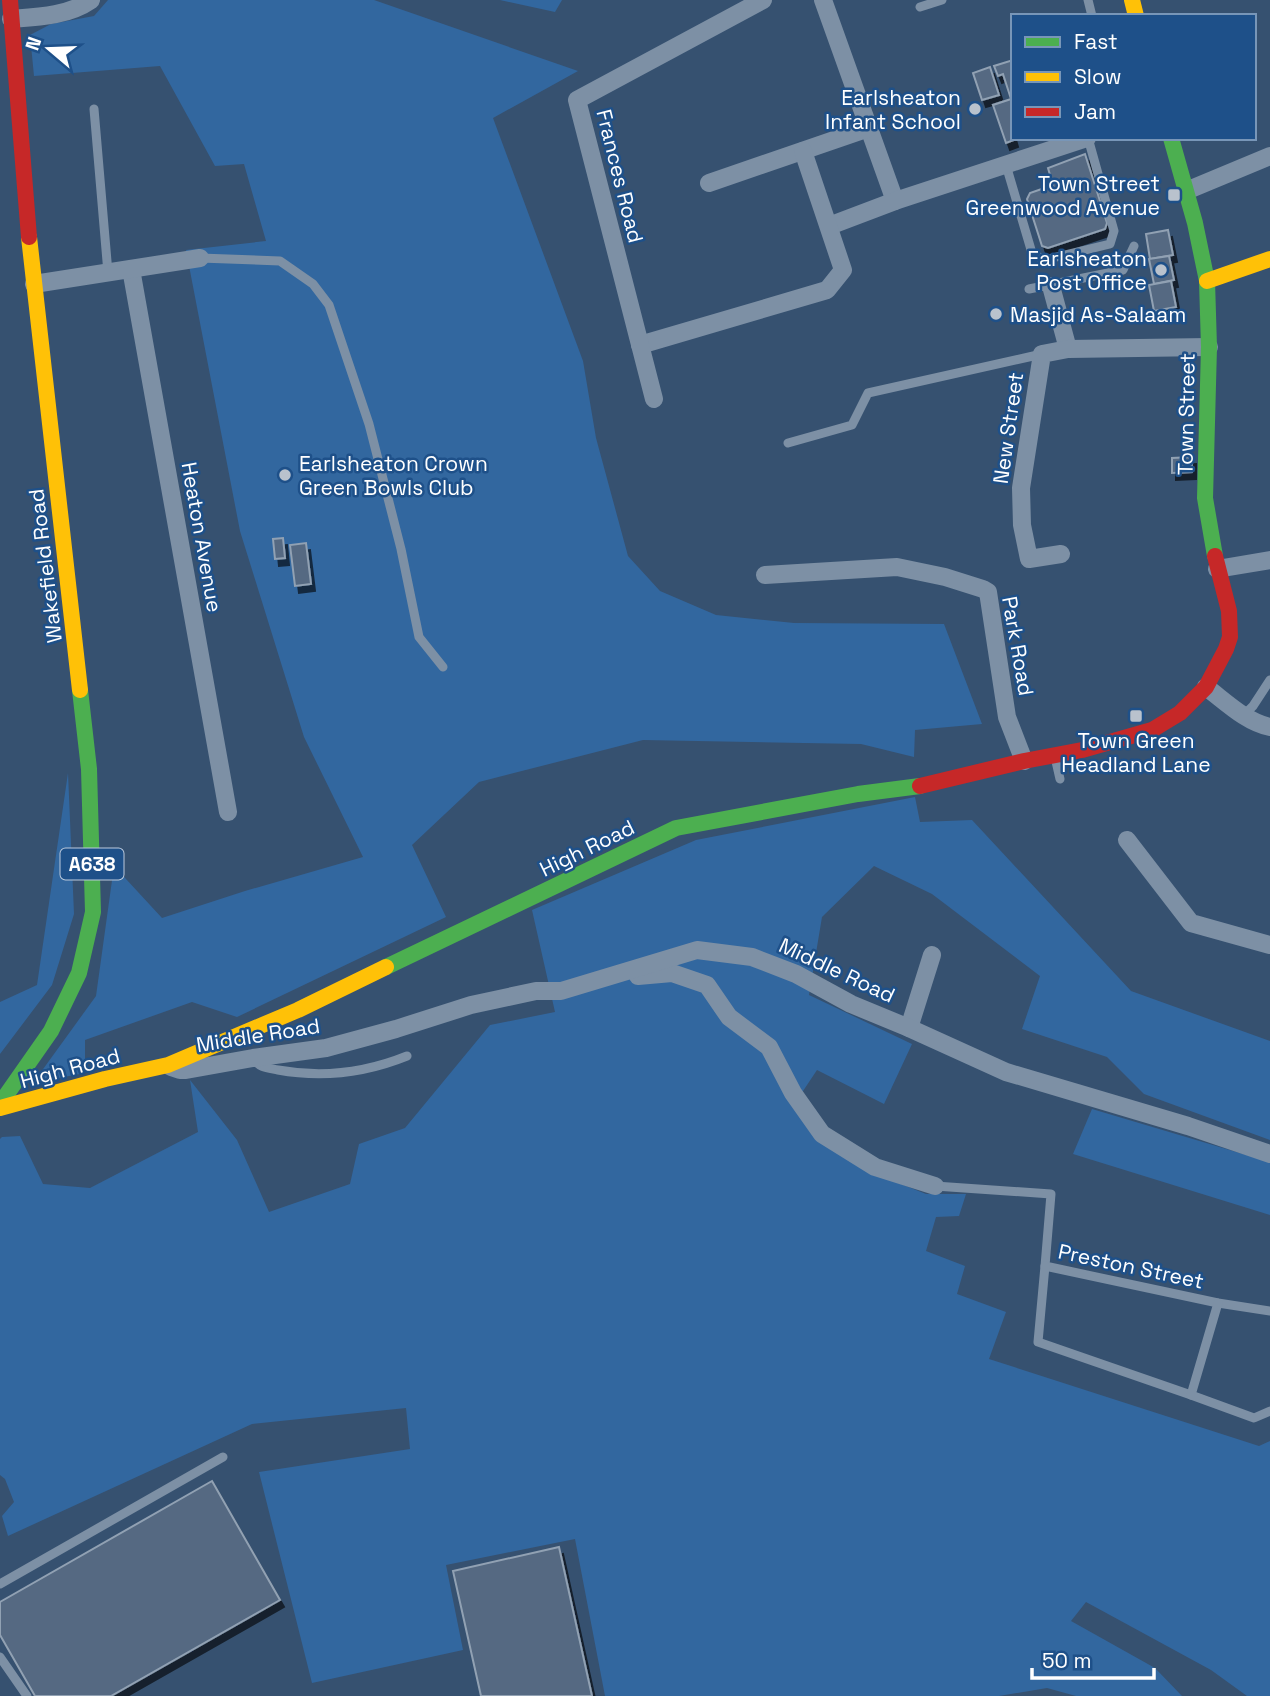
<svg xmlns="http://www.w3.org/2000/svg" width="1270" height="1696" viewBox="0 0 1270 1696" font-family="'Space Grotesk',sans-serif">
	<defs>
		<filter id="shadow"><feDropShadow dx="4" dy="7" stdDeviation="0" flood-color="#0009"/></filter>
	</defs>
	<rect width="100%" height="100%" fill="#365170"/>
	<!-- green -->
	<g fill="#32679f">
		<polygon points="108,0 374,0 578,71 493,118 583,361 596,438 628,556 660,591 716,615 794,623 944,624 982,724 915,730 914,757 861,744 643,740 479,782 412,845 446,917 237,1017 192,1002 85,1040 85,1073 33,1083 96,996 114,866 162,918 245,891 363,857 304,737 240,531 186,250 266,241 244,164 215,166 160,66 34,76 30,35 51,24 94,16"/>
		<polygon points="500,0 562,0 555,12"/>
		<polygon points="68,773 74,914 52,985 0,1054 0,1002 37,985"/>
		<polygon points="915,797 920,822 972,820 1131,991 1270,1041 1270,1140 1144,1094 1107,1057 1022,1029 1040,976 932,894 874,866 822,917 809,995 912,1044 884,1104 817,1070 793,1106 876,1174 926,1194 966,1194 959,1216 936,1217 926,1251 965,1266 957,1294 1006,1312 989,1359 1259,1446 1270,1441 1270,1696 1247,1696 1211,1670 1086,1602 1071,1621 1155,1668 1182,1696 1076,1696 1047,1688 999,1696 605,1696 575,1539 446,1565 463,1650 312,1683 259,1472 410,1449 406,1408 252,1424 8,1536 2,1516 14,1502 5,1479 0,1475 0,1139 2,1137 20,1136 43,1184 90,1188 198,1132 190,1080 237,1140 269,1212 350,1184 359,1144 405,1128 490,1025 555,1012 532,910 696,840"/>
		<polygon points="1092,1109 1270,1162 1270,1215 1073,1154"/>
	</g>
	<!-- building -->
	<g fill="#546982" stroke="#91a1b3" stroke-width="2" filter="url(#shadow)">
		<polygon points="1013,60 1012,133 1014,140 1006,143 993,105 1011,99 1003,74 998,76 994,66"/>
		<polygon points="990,67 999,95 982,100 973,73"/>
		<polygon points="1085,154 1107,223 1105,229 1048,248 1042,246 1027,199 1030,193 1053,185 1048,168"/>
		<polygon points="1168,230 1173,255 1150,259 1146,234"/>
		<polygon points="1169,256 1174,280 1154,284 1149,259"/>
		<polygon points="1171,281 1176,307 1154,311 1149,285"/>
		<polygon points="1192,457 1192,472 1172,473 1172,458"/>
		<polygon points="283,538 285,558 275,559 273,539"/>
		<polygon points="306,543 311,584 295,586 290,545"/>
		<polygon points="212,1481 280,1600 111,1696 35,1696 0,1635 0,1602"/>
		<polygon points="559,1547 592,1696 481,1696 453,1571"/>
	</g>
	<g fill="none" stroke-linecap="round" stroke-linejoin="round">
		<!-- lane -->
		<g stroke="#7d90a5" stroke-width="9">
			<polyline points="1088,0 1092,16"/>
			<polyline points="920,7 942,0"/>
			<polyline points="94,109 108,273"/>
			<polyline points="1006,165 1032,253 1044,260 1110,244 1114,231 1088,138"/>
			<polyline points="200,258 280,261 313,284 329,305 369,424 401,549 419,637 443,667"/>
			<polyline points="1029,289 1123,270 1134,246"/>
			<polyline points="788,443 852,425 868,393 1042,354"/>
			<polyline points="1244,715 1253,706 1270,680"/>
			<polyline points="1055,757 1060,779"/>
			<path d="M254,1059C259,1068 268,1068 278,1070C322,1078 365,1073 407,1056"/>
			<polyline points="935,1186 1051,1194 1045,1266 1218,1303 1270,1311"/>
			<polyline points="1045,1266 1038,1342 1191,1395"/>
			<polyline points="1218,1303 1191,1395 1254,1418 1270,1411"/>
			<polyline points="0,1584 223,1457"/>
			<polyline points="0,1657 27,1696"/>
		</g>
		<!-- street -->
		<g stroke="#7d90a5" stroke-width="18">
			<polyline points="823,0 895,201"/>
			<path d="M11,19C38,17 68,16 91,0"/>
			<polyline points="709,183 869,128"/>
			<polyline points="1186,191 1270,156"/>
			<polyline points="829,226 895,201 1087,138"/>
			<polyline points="131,269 228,812"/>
			<polyline points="34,284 200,258"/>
			<polyline points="1051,286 1068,349"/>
			<polyline points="640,345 827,290 843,270 803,151"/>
			<polyline points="654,399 577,100 763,0"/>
			<polyline points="1061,554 1029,559 1022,525 1021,488 1042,354 1068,349 1209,347"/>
			<polyline points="1217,569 1270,560"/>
			<polyline points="765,575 897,567 945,577 983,589 988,592 1007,717 1024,761"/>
			<path d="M1206,687C1226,702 1246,722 1270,727"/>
			<polyline points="1127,840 1191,923 1270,945"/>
			<polyline points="638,976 672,973 707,985 729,1017 769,1047 793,1093 822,1134 875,1167 935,1186"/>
			<polyline points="909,1028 932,955"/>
			<polyline points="171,1067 180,1070 186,1070 253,1058 326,1048 396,1029 471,1005 536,991 561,991 697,950 752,957 796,974 851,1004 909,1028 1006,1072 1188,1126 1270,1154"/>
		</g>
		<!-- fast -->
		<g stroke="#4caf50" stroke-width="16">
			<polyline points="1171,138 1195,223 1207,281 1209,347 1205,498 1215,556"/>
			<polyline points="386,967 676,828 858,794 920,786"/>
			<polyline points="0,1104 51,1031 79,973 93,912 89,769 80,690"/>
		</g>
		<!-- slow -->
		<g stroke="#ffc107" stroke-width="16">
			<polyline points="1132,0 1136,16"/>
			<polyline points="29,237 80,690"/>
			<polyline points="1207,281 1270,259"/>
			<polyline points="0,1108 105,1079 168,1065 298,1010 386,967"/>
		</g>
		<!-- jam -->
		<g stroke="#c62828" stroke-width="16">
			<polyline points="10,0 29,237"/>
			<polyline points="920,786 1024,761 1082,750 1152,730 1180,713 1206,687 1226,649 1230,637 1229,611 1215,556"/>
		</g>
	</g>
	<!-- markers -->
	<g fill="#b9c2cd" stroke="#1e5089" stroke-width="2.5">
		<circle cx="975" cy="109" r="7"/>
		<rect x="1167" y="188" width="14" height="14" rx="3.5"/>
		<circle cx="1161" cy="270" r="7"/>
		<circle cx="996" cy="314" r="7"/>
		<circle cx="285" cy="475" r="7"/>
		<rect x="1129" y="709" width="14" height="14" rx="3.5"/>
	</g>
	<g text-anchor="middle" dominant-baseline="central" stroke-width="5" stroke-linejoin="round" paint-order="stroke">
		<!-- shield labels -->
		<rect fill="#1e5089" stroke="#bccadc" stroke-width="2" x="60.5" y="848.5" width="63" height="31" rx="5"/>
		<g font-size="19" font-weight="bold" fill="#fff">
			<text x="92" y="864">A638</text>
		</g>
		<!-- poi labels -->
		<g font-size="21" fill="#fff" stroke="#1e5089" text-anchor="end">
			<text x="961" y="97">Earlsheaton<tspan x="961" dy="24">Infant School</tspan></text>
			<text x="1160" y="183">Town Street<tspan x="1160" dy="24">Greenwood Avenue</tspan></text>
			<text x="1147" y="258">Earlsheaton<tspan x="1147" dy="24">Post Office</tspan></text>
			<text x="1010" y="314" text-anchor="start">Masjid As-Salaam</text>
			<text x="299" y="463" text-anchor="start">Earlsheaton Crown<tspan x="299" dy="24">Green Bowls Club</tspan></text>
			<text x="1136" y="740" text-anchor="middle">Town Green<tspan x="1136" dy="24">Headland Lane</tspan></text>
		</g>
		<!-- street labels -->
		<g font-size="21" fill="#fff" stroke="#1e5089">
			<text transform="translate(620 176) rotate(76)">Frances Road</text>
			<text transform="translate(1186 414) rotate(-89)">Town Street</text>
			<text transform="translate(1008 428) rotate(-82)">New Street</text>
			<text transform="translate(202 537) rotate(80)">Heaton Avenue</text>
			<text transform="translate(45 566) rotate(-97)">Wakefield Road</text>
			<text transform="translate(1018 646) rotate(80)">Park Road</text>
			<text transform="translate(587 848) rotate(-26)">High Road</text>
			<text transform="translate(837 970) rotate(25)">Middle Road</text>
			<text transform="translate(258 1035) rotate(-9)">Middle Road</text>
			<text transform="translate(70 1068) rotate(-15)">High Road</text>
			<text transform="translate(1131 1266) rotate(12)">Preston Street</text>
		</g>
	</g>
	<!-- legend -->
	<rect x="1011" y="14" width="245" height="126" fill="#1e5089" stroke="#7896b8" stroke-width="2"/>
	<rect x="1025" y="37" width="35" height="10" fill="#4caf50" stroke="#7896b8" stroke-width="2"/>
	<text x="1074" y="49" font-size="21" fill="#ffffff">Fast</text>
	<rect x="1025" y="72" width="35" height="10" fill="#ffc107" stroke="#7896b8" stroke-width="2"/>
	<text x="1074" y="84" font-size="21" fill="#ffffff">Slow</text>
	<rect x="1025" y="107" width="35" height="10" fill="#c62828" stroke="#7896b8" stroke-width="2"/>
	<text x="1074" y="119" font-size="21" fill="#ffffff">Jam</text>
	<!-- north arrow -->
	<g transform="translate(49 49) rotate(289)" stroke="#1e5089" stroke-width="5" paint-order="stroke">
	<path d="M0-5L12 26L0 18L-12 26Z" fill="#ffffff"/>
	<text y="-10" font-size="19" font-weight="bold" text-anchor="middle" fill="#ffffff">N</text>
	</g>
	<!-- scale -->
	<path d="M1032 1668v10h122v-10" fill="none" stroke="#ffffff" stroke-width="3.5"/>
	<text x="1042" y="1668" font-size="21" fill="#ffffff" stroke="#1e5089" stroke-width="5" paint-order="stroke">50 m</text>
</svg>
